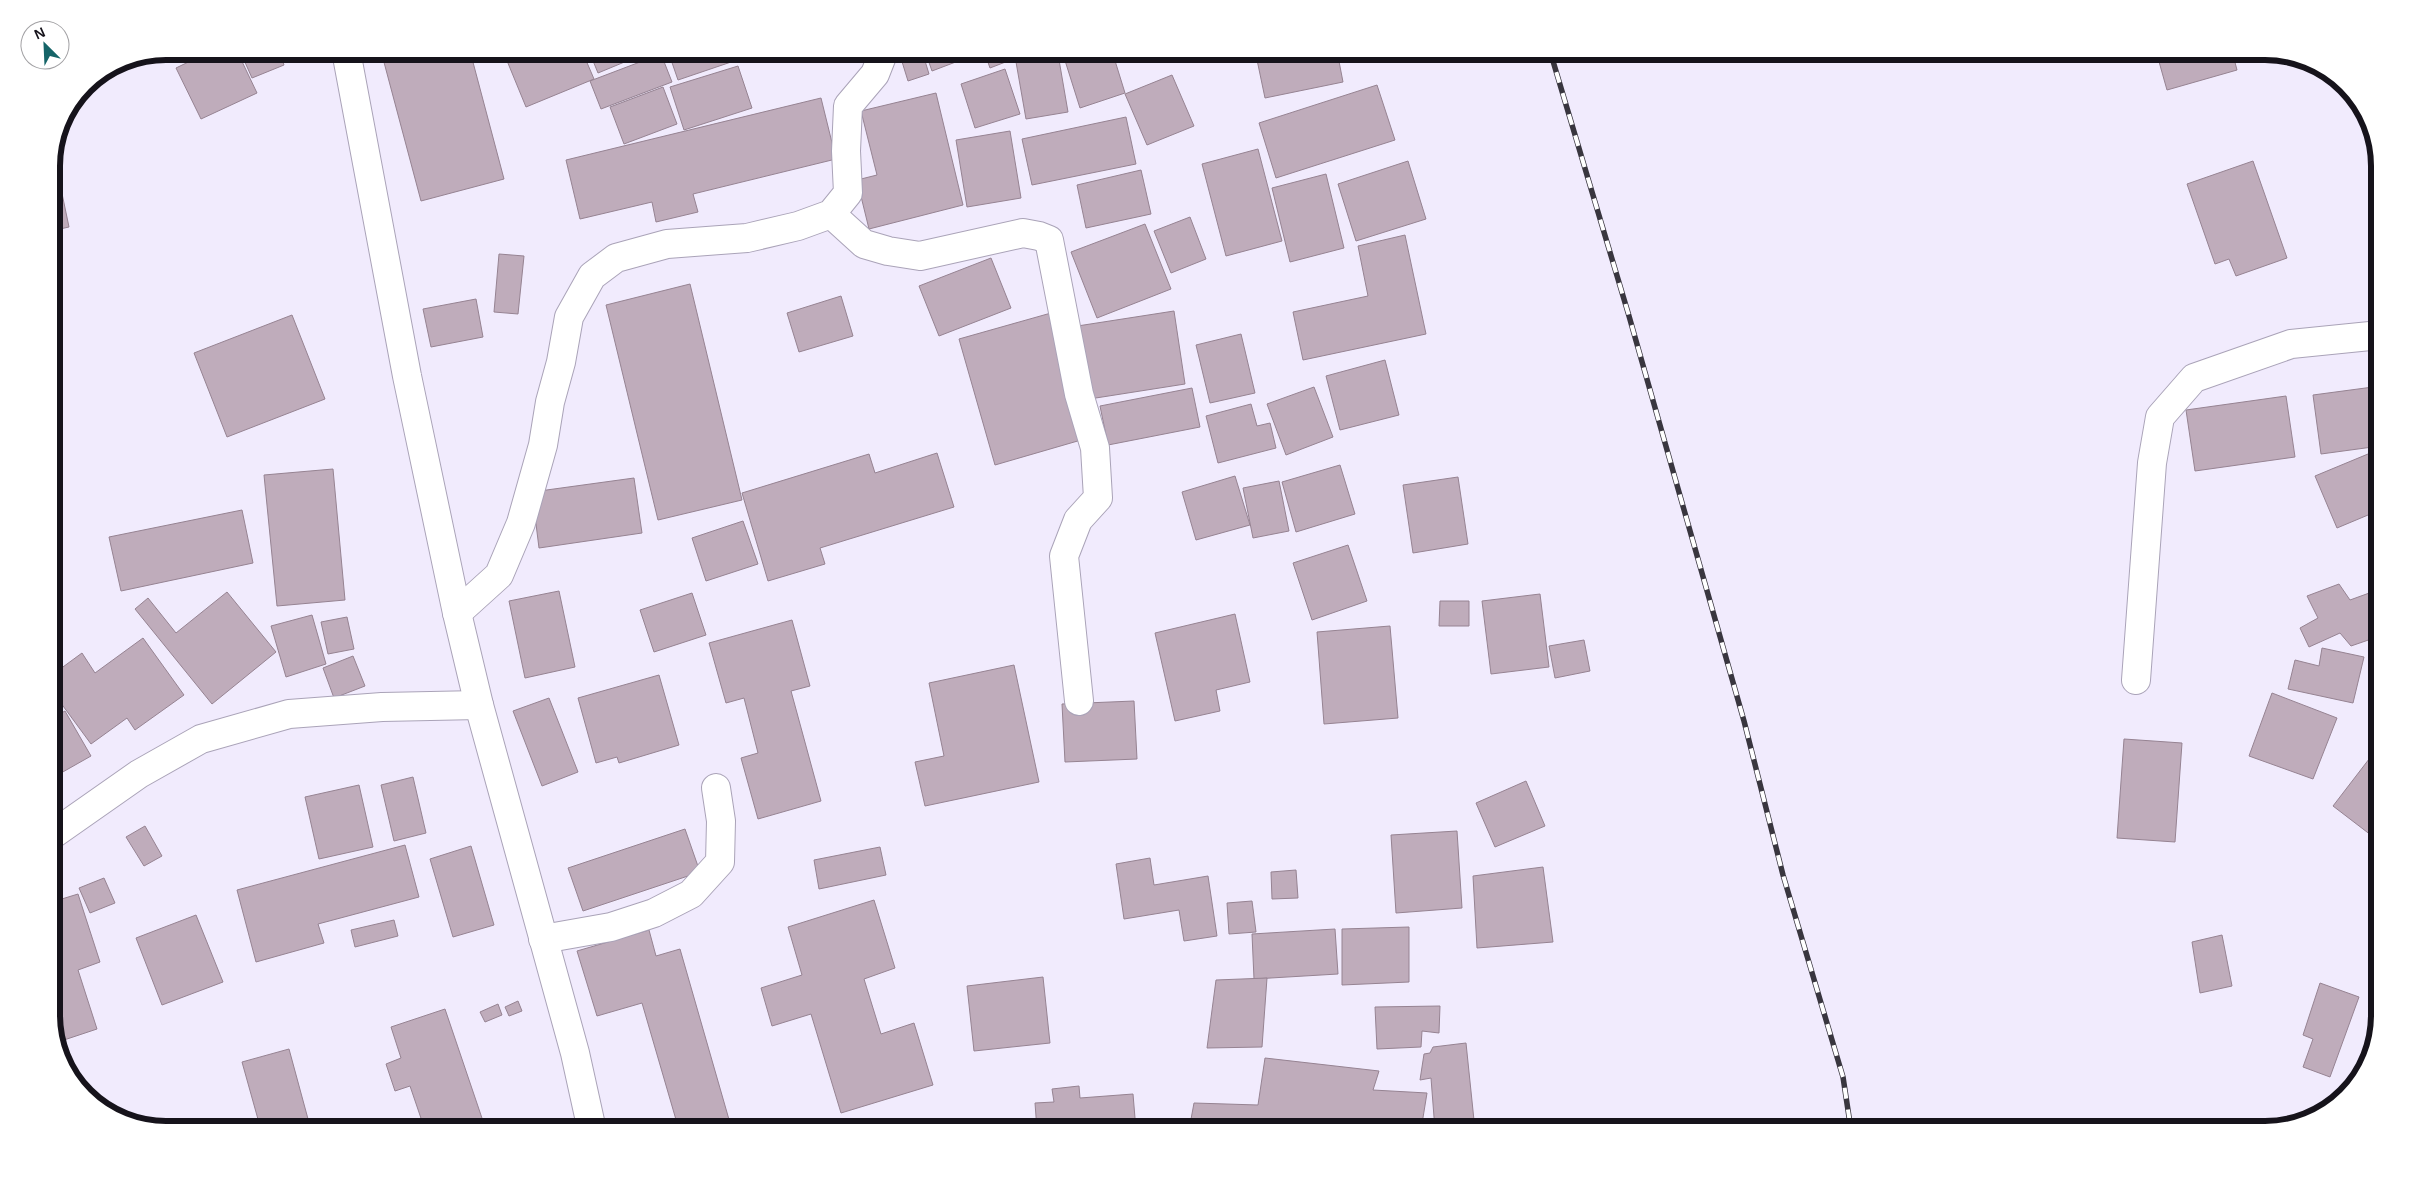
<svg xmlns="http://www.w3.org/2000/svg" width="2431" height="1181" viewBox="0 0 2431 1181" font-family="Helvetica,sans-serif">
	<rect width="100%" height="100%" fill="#f1ebfd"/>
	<!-- building -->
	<g fill="#bfacbb" stroke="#968392">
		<polygon points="211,51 237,51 257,93 201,119 176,68"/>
		<polygon points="240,51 279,51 284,65 252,78"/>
		<polygon points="381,51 470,51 504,179 421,201"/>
		<polygon points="503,51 582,51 594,79 526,107"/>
		<polygon points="589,51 651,51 598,73"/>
		<polygon points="668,51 734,51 737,60 678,80"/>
		<polygon points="789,51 829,51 792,62"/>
		<polygon points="922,51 929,74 908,81 899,52"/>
		<polygon points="925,51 982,51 982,52 932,71"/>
		<polygon points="984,51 1019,51 1021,56 990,68"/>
		<polygon points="1062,51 1112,51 1125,93 1080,108"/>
		<polygon points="1164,51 1216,51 1165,59"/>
		<polygon points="1274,51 1337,51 1343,82 1265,98 1256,55"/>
		<polygon points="2156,51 2232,51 2237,70 2167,90"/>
		<polygon points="661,54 672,82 601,109 590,81"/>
		<polygon points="1058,54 1068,112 1026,119 1016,62"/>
		<polygon points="738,66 752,108 684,130 670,87"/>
		<polygon points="1005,69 1020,114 975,128 961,84"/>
		<polygon points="1172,75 1194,126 1147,145 1125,94"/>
		<polygon points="1377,85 1395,140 1276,178 1259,123"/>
		<polygon points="663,87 677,124 624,144 610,107"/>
		<polygon points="936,93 963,205 869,229 857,180 877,175 861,111"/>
		<polygon points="821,98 836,159 693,194 698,212 656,222 652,202 580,219 566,160"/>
		<polygon points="1126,117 1136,164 1032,185 1022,139"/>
		<polygon points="1010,131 1021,198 967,207 956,140"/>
		<polygon points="1258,149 1282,241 1226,256 1202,164"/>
		<polygon points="1408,161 1426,219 1356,241 1338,184"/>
		<polygon points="2253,161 2287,258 2236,276 2229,259 2215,264 2187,184"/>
		<polygon points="1141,170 1151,214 1086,228 1077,185"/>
		<polygon points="1326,174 1344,248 1290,262 1272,188"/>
		<polygon points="60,184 69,227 51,231 51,186"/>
		<polygon points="1190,217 1206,259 1171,273 1154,231"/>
		<polygon points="1145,224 1171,289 1097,318 1071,252"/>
		<polygon points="1405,235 1426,334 1303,360 1293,312 1368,296 1358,246"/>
		<polygon points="499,254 524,256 518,314 494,312"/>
		<polygon points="991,258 1011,308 939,336 919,286"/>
		<polygon points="690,284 742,500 658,520 606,305"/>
		<polygon points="841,296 853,336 799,352 787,313"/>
		<polygon points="476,299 483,337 431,347 423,309"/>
		<polygon points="1174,311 1185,384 1083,400 1071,327"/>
		<polygon points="1051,313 1088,438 995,465 959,339"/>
		<polygon points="292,315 325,399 227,437 194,353"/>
		<polygon points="1241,334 1255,393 1210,403 1196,345"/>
		<polygon points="1385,360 1399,415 1340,430 1326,376"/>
		<polygon points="1314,387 1333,437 1286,455 1267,404"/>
		<polygon points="2373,387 2380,446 2321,454 2313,395"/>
		<polygon points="1192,388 1200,427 1108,445 1100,406"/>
		<polygon points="2286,396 2295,457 2195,471 2186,410"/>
		<polygon points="1251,404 1257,426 1270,423 1276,448 1218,463 1206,416"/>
		<polygon points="2380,449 2380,510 2337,528 2315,476"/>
		<polygon points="937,453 954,507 820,548 825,564 768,581 742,493 869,454 875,473"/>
		<polygon points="1340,465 1355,514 1296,532 1282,482"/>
		<polygon points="333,469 345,600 277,606 264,475"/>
		<polygon points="1235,476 1250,525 1196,540 1182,492"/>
		<polygon points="1458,477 1468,544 1413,553 1403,485"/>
		<polygon points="634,478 642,533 539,548 532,492"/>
		<polygon points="1279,481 1289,531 1253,538 1243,488"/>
		<polygon points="242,510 253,563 121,591 109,537"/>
		<polygon points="743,521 758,564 706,581 692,538"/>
		<polygon points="1348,545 1367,601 1312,620 1293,563"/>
		<polygon points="2339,584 2350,600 2372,592 2380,607 2380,636 2351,646 2340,633 2309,647 2300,628 2318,618 2307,596"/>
		<polygon points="559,591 575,667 525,678 509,601"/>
		<polygon points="227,592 276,652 212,704 135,609 148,598 176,633"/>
		<polygon points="692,593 706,635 654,652 640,610"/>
		<polygon points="1540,594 1549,667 1491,674 1482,601"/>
		<polygon points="1440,601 1469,601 1469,626 1439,626"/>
		<polygon points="1235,614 1250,682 1216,690 1220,711 1175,721 1155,633"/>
		<polygon points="312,615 326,664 286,677 271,626"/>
		<polygon points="347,617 354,649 328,654 321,622"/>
		<polygon points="792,620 810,686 791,691 821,801 758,819 741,758 758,753 744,698 726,703 709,643"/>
		<polygon points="1390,626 1398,718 1324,724 1317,632"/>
		<polygon points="143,638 184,695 135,730 127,718 91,744 52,691 52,675 82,653 95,673"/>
		<polygon points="1584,640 1590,671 1555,678 1549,646"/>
		<polygon points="2322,648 2364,657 2353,703 2288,689 2295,660 2319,666"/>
		<polygon points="353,656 365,686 334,698 323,668"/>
		<polygon points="1014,665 1039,782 925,806 915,762 944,756 929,683"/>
		<polygon points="659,675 679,745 619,763 617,757 596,763 578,698"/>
		<polygon points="2272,693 2337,718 2313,779 2249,756"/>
		<polygon points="549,698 578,772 542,786 513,711"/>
		<polygon points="1134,701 1137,759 1065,762 1062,704"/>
		<polygon points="65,711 91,756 61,773 52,756 52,718"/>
		<polygon points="2124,739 2182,743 2175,842 2117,838"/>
		<polygon points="2376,750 2380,753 2380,842 2333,806"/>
		<polygon points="413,777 426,833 394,841 381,785"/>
		<polygon points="1526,781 1545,826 1495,847 1476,803"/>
		<polygon points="359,785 373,847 319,859 305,797"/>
		<polygon points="145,826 162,856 144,866 126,837"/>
		<polygon points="685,829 700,872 583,911 568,868"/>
		<polygon points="1457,831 1462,908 1396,913 1391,835"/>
		<polygon points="405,845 419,897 318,924 324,943 256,962 237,890"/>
		<polygon points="471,846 494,925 453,937 430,859"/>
		<polygon points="880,847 886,875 819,889 814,860"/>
		<polygon points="1150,858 1154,885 1208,876 1217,936 1184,941 1179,910 1124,919 1116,864"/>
		<polygon points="1543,867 1553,942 1477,948 1473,876"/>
		<polygon points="1296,870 1298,898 1272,899 1271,872"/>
		<polygon points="104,878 115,903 90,913 79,888"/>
		<polygon points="78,894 100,962 78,970 97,1029 58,1042 52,1023 52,902"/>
		<polygon points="874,900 895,968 864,979 881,1034 914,1023 933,1085 841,1113 811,1014 772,1026 761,988 802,975 788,927"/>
		<polygon points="1252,901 1256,932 1229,934 1227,903"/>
		<polygon points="196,915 223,982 162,1005 136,938"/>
		<polygon points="394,920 398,936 355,947 351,930"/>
		<polygon points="1409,927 1409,982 1342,985 1342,929"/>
		<polygon points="1335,929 1338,974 1254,979 1252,934"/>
		<polygon points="649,930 656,956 680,949 730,1123 707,1130 679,1130 642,1003 597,1016 577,951"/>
		<polygon points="2222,935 2232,986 2200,993 2192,942"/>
		<polygon points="1043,977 1050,1043 974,1051 967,986"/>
		<polygon points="1267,978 1262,1047 1207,1048 1216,980"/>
		<polygon points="2320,983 2359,997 2330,1077 2303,1067 2313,1039 2303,1035"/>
		<polygon points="518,1001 522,1011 509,1016 505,1007"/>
		<polygon points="498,1004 502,1015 485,1022 480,1012"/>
		<polygon points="1440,1006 1439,1033 1422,1031 1421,1047 1377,1049 1375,1007"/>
		<polygon points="445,1009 486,1130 425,1130 410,1086 395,1091 386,1064 401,1058 391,1027"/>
		<polygon points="1466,1043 1475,1130 1435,1130 1431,1078 1420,1080 1424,1054 1430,1053 1433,1047"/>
		<polygon points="289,1049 311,1130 261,1130 242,1062"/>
		<polygon points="1265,1058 1379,1071 1373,1090 1427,1093 1421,1130 1189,1130 1194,1103 1258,1105"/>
		<polygon points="1079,1086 1080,1098 1133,1094 1136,1130 1037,1130 1035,1103 1054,1102 1052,1089"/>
		<polygon points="99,1095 102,1106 91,1097"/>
	</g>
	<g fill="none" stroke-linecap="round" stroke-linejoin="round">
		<!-- street casing -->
		<g stroke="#aaa3b8" stroke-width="30">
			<g id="street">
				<polyline points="831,214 864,244 888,251 920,256 1023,233 1039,236 1049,240 1079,394 1095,448 1098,498 1078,520 1064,556 1079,701"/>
				<polyline points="457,613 499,575 521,523 543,445 550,402 561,362 569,317 592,276 616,258 667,244 747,238 798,226 831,214 848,193 846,151 848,106 875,74 884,51"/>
				<polyline points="2136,680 2152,463 2160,417 2194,378 2291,344 2380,335"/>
				<polyline points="52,835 139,774 201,739 289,714 382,707 479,705"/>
				<polyline points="543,939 611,927 654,913 691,894 720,862 721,821 716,788"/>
			</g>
		</g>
		<!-- secondary casing -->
		<g stroke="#aaa3b8" stroke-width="30">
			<polyline id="secondary" points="346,51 407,376 457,613 479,705 575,1053 592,1130"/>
		</g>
		<!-- street -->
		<use href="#street" stroke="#fff" stroke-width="28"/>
		<!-- secondary -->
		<use href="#secondary" stroke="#fff" stroke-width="28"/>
		<!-- rail casing -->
		<g stroke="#39363f" stroke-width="5.5">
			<polyline id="rail" points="1550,51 1629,316 1744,721 1783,875 1843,1077 1851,1130"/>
		</g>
		<!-- rail -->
		<use href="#rail" stroke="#fff" stroke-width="4" stroke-dasharray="11" stroke-linecap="butt"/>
	</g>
	<!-- crop -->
	<path d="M0 0H2431V1181H0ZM166 60H2265A106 106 0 0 1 2371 166V1015A106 106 0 0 1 2265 1121H166A106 106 0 0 1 60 1015V166A106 106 0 0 1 166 60Z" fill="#fff" fill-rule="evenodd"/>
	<path fill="none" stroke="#16131b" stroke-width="6" d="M166 60H2265A106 106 0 0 1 2371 166V1015A106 106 0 0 1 2265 1121H166A106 106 0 0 1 60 1015V166A106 106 0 0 1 166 60Z"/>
	<!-- north arrow -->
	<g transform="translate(45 45) rotate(336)"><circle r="24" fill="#ffffff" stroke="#a2a1a4"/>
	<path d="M0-4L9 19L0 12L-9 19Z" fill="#156468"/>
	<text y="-8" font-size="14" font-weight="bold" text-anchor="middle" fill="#16131b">N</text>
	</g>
</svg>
